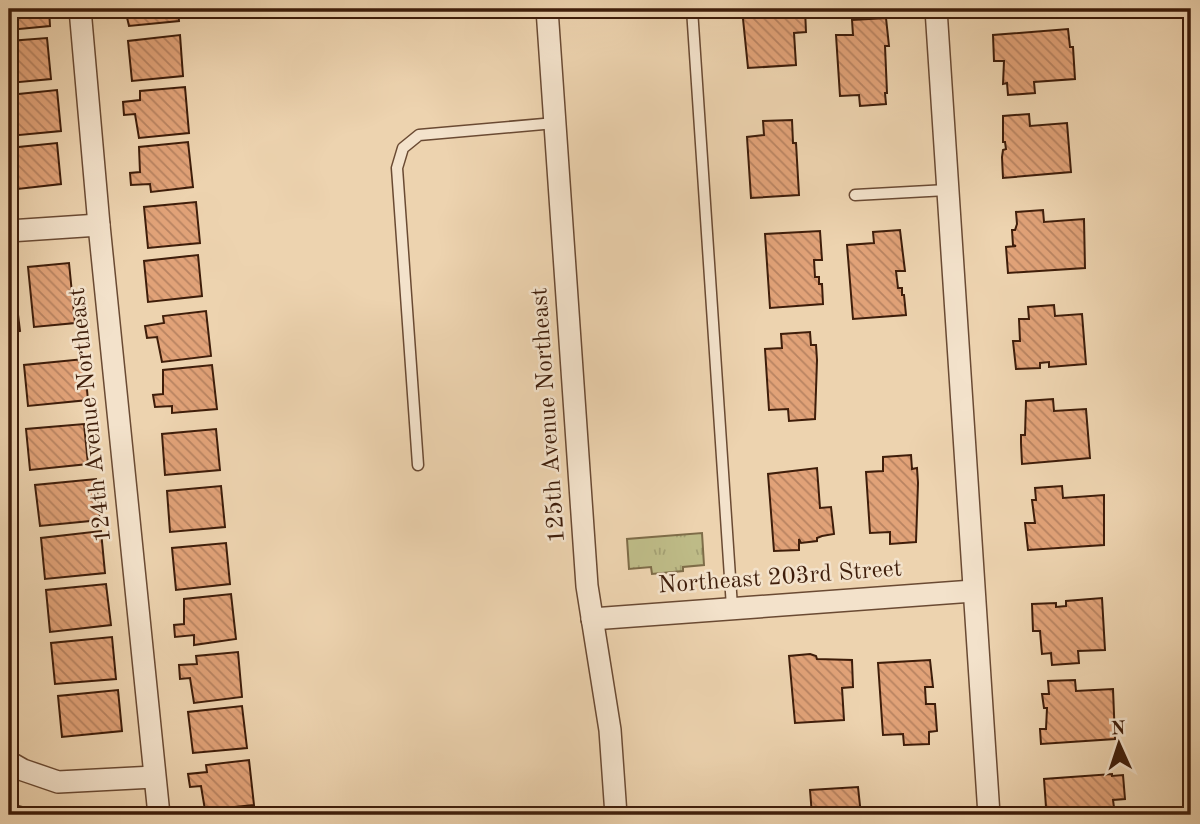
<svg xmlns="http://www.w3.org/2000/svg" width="1200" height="824" viewBox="0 0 1200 824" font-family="'Old Standard TT',serif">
	<defs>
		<pattern id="grass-tufts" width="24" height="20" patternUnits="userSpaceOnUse" patternTransform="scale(1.75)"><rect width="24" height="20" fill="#bebb87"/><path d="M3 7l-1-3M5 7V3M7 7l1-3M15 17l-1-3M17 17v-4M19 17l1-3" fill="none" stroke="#a4a073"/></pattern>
		<pattern id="building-back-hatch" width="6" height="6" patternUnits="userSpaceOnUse" patternTransform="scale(1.75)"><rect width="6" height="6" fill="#e1a278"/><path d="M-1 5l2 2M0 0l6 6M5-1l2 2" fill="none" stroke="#b88361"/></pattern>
	</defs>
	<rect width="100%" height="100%" fill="#edd3af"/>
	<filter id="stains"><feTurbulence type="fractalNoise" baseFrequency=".00286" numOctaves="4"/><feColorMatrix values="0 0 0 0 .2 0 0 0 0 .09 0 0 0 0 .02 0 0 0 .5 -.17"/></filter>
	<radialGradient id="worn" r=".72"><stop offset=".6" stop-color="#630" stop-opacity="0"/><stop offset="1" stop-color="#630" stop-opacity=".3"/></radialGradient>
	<!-- grass -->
	<polygon fill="url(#grass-tufts)" stroke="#7e6c48" stroke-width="2" points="702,533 704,565 683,567 683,571 652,574 651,567 629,569 627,539"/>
	<!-- building -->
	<g fill="url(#building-back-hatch)" stroke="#3e1d0a" stroke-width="2">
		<polygon points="9,9 49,9 50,26 9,30"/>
		<polygon points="125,9 178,9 179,21 129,26"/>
		<polygon points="742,9 805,9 806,32 794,33 796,65 748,68"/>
		<polygon points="886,18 889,46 885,46 887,93 885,93 886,104 860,106 859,95 840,96 836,35 853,35 852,20"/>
		<polygon points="1068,29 1070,47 1073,47 1075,79 1034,82 1035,93 1008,95 1007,83 1003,84 1004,61 994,61 993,35"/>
		<polygon points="180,35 183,76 132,81 128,41"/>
		<polygon points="47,38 51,79 9,83 9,41"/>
		<polygon points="185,87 189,133 139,138 135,114 124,115 123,102 140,100 140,91"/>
		<polygon points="57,90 61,131 9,136 9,95"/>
		<polygon points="1029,114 1030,126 1067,123 1071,172 1003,178 1002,157 1003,150 1006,149 1005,142 1003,142 1003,116"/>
		<polygon points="792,120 793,143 796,143 799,195 751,198 747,137 764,135 763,121"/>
		<polygon points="188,142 193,187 151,192 150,184 131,185 130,173 140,172 139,147"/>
		<polygon points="57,143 61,184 9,190 9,148"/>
		<polygon points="196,202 200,243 148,248 144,207"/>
		<polygon points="1043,210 1044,222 1084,219 1085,268 1008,273 1006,247 1016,246 1013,245 1012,230 1015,230 1017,224 1016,212"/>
		<polygon points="900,230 905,271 896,271 898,288 902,288 902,295 904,295 906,315 853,319 847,245 874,243 873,232"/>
		<polygon points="820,231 822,260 814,260 815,277 819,277 819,284 822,284 823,304 770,308 765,234"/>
		<polygon points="198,255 202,296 148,302 144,261"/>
		<polygon points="69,263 75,323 34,327 28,267"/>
		<polygon points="9,268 12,282 14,282 20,331 9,333"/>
		<polygon points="1054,305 1055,316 1082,314 1086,364 1049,367 1049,362 1040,363 1040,368 1016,369 1013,341 1020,341 1019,319 1029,319 1028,307"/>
		<polygon points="206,311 211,356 162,362 157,337 147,338 145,326 164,323 163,316"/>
		<polygon points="810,332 811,345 816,345 817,360 815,419 789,421 788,409 769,410 765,349 782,348 781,334"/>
		<polygon points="84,359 88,400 28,406 24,365"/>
		<polygon points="212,365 217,409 172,413 172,406 155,407 153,395 163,394 163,370"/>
		<polygon points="1053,399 1054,411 1086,409 1090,458 1022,464 1021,443 1021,435 1025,435 1026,401"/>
		<polygon points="84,424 88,464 30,470 26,429"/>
		<polygon points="216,429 220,470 165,475 162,434"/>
		<polygon points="911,455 912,469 917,468 918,483 916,542 890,544 890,532 870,533 866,472 883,471 883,457"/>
		<polygon points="817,468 820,508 831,507 834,534 822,536 817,538 817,541 801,543 799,539 799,550 774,551 768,474"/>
		<polygon points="96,479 100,520 40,526 35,485"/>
		<polygon points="221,486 225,527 170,532 167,491"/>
		<polygon points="1062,486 1063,498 1104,495 1104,545 1028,550 1025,523 1035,523 1032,500 1036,500 1035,488"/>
		<polygon points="101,531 105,573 45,579 41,538"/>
		<polygon points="226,543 230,584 176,590 172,548"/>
		<polygon points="106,584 111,625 50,632 46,590"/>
		<polygon points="231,594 236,639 194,645 194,635 175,637 174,625 184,624 184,599"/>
		<polygon points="1102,598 1105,650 1078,651 1079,663 1052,665 1051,653 1042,654 1040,631 1033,631 1032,604 1056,603 1056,607 1066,606 1066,601"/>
		<polygon points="112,637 116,679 55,684 51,643"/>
		<polygon points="9,642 14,683 9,683"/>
		<polygon points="238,652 242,697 194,703 190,678 180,679 179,665 197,664 196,656"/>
		<polygon points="810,654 816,656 817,659 852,660 853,687 842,688 844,720 795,723 789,656"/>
		<polygon points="930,660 933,687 925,687 926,704 935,704 937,731 929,732 929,744 904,745 903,734 883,735 878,663"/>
		<polygon points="1075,680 1076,691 1113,689 1115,739 1041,744 1040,729 1046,729 1047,708 1044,708 1042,694 1049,694 1048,681"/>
		<polygon points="118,690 122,731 62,737 58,696"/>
		<polygon points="242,706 247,748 193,753 188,712"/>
		<polygon points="249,760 254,805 205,810 201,786 190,787 188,774 207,772 206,765"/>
		<polygon points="1112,774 1112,776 1123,775 1125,799 1113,800 1115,815 1048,815 1048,807 1046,807 1044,779"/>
		<polygon points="858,787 861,815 812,815 810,790"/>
		<polygon points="9,804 36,810 35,815 9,815"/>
	</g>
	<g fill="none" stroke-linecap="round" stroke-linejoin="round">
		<!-- service casing -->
		<g stroke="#6a4a33" stroke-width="13">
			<g id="service">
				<polyline points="692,9 732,607"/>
				<polyline points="855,195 947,190"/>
				<polyline points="418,465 397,168 403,148 419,135 555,123"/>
			</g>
		</g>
		<!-- minor casing -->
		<g stroke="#6a4a33" stroke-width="24">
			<g id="minor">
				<polyline points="80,9 99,225 159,815"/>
				<polyline points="547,9 587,586 610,730 616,815"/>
				<polyline points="936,9 989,815"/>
				<polyline points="9,231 99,225"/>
				<polyline points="592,619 973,591"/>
				<polyline points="9,762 23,770 58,782 154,777"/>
			</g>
		</g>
		<!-- service -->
		<use href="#service" stroke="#f3e2cb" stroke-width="10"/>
		<!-- minor -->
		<use href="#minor" stroke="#f3e2cb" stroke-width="21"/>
	</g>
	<g text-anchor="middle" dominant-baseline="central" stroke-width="5" stroke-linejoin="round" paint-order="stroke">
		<!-- street labels -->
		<g font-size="24" fill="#3e1d0a" stroke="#f3e2cb">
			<text transform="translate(91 415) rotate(-96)">124th Avenue Northeast</text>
			<text transform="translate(549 415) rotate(-94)">125th Avenue Northeast</text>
			<text transform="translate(780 578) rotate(-4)">Northeast 203rd Street</text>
		</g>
	</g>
	<!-- margin -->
	<rect width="1200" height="824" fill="none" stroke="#edd3af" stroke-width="35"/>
	<rect x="10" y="10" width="1179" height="803" fill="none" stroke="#3e1d0a" stroke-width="3.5"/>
	<rect x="18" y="18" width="1165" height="789" fill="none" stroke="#3e1d0a" stroke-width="2"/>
	<!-- north arrow -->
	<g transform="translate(1119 744) rotate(357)" stroke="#f3e2cb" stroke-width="5" paint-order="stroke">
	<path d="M0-5L12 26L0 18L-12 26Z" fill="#3e1d0a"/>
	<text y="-10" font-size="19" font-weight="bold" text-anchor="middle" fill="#3e1d0a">N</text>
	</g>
	<rect width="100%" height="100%" filter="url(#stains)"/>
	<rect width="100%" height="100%" fill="url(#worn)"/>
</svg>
